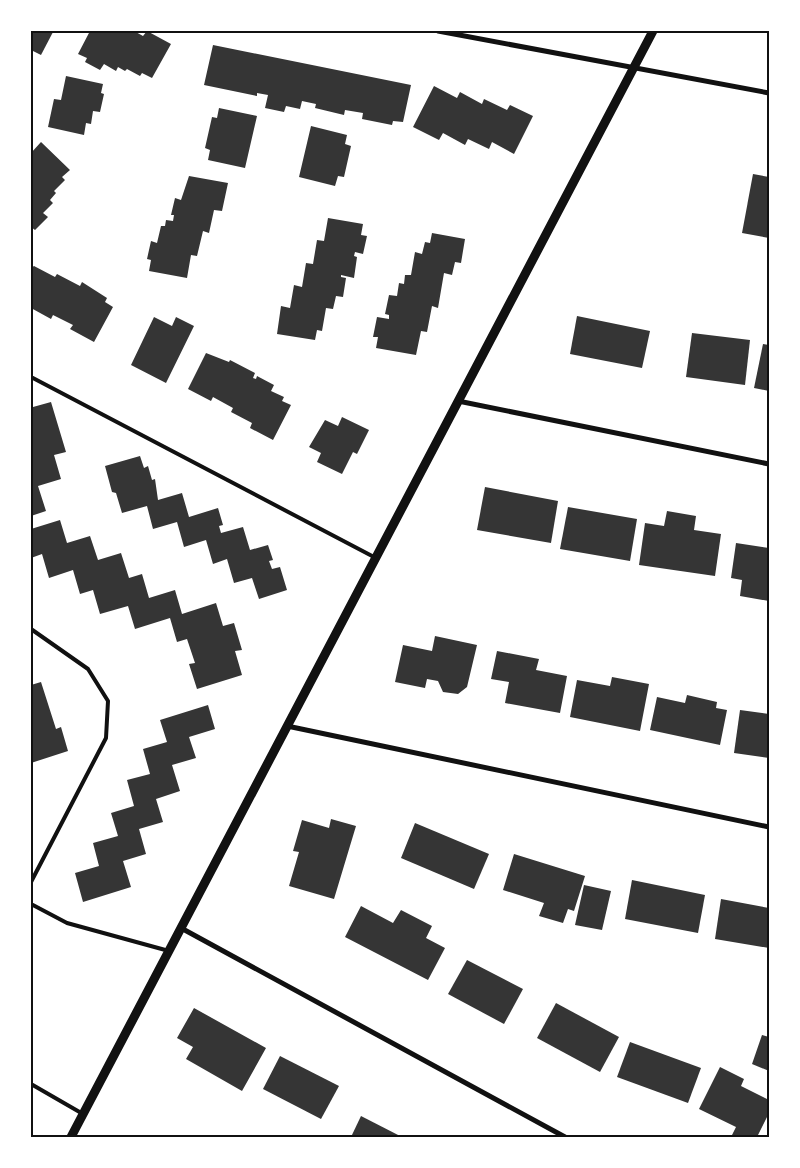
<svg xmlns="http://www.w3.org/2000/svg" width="800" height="1168" viewBox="0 0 800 1168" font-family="'Sofia Sans Condensed',sans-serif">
	<rect width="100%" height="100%" fill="#fff"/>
	<!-- building -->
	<g fill="#353535">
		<polygon points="31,31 53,32 41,55 31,50"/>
		<polygon points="90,31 134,31 143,36 147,31 171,44 152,78 142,73 140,76 127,69 125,71 118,67 116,71 104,64 100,70 85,62 87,58 78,54"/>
		<polygon points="213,45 411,85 403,122 393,121 392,125 362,119 363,113 345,110 344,115 315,108 316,104 302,101 300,109 286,106 284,112 265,108 268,95 257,93 257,96 204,85"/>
		<polygon points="66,76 103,84 101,93 104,94 100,112 93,111 91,124 86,123 84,135 48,127 54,99 61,100"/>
		<polygon points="434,86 457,98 460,92 482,104 484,99 507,110 510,105 533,116 514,154 492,142 489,149 468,139 465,145 443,133 439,140 413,127"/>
		<polygon points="219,108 257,116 245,168 208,160 210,150 205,148 212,117 217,118"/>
		<polygon points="311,126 347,135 345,144 351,146 344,177 338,176 335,186 299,177"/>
		<polygon points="41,142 70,170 62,177 65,180 54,191 56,193 50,200 53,203 43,213 48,217 35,230 31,227 31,153"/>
		<polygon points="753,174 769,177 769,238 742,233"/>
		<polygon points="189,176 228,183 222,211 214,210 209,233 203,231 197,256 191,255 187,278 149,271 151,260 147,259 151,241 157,243 161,226 165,226 166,220 173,221 174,215 171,215 175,198 181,200"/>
		<polygon points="328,218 363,224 361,235 367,236 363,254 355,252 354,256 357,257 354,278 341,275 341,277 346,278 343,297 336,296 333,309 326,308 322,331 317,330 315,340 277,334 281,306 290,308 294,285 302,287 306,263 313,264 317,240 324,241"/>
		<polygon points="432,233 465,239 461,263 455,262 452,275 444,273 438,308 432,306 427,332 421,331 416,355 376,348 378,337 373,337 377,317 389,319 389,315 385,314 389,295 397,296 399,283 404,284 405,275 411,275 415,252 422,254 425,242 430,243"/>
		<polygon points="34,266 55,277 57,274 80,286 82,282 107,298 105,302 113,307 94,342 70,329 73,325 53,315 51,319 31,308 31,268"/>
		<polygon points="577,316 650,331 642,368 570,354"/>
		<polygon points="154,317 172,326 176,317 194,326 166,383 131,365"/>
		<polygon points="692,333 750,340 745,385 686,377"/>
		<polygon points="763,344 769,345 769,391 754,388"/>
		<polygon points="206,353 229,362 230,360 255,373 253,378 256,379 257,376 274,385 271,391 284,397 282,401 291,405 273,440 250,428 252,423 231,412 233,408 213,397 211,401 188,389"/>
		<polygon points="51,402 66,452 54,455 61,479 38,486 46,511 31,516 31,403 33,407"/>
		<polygon points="342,417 369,430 357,454 353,452 342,474 317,462 321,453 309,447 325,420 338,426"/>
		<polygon points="140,456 144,468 148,466 152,480 155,479 158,500 182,493 189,517 218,508 223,525 219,526 221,533 243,527 250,550 268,545 273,560 269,561 272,569 280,567 287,590 259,599 252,578 234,583 227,559 213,564 206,540 184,547 177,522 153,529 147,506 122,513 116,493 112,492 105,466"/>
		<polygon points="485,487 558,501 551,543 477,530"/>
		<polygon points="568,507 637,519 630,561 560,549"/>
		<polygon points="667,511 696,516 694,530 721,534 715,576 639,565 645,523 664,526"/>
		<polygon points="60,520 67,543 90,536 98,560 121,553 129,578 142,574 149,598 175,590 182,614 216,603 223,626 234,623 242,650 235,651 242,675 197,689 189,664 195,663 187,639 177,642 170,618 135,629 128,606 100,614 93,590 80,594 73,570 49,578 42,554 31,558 31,529"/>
		<polygon points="736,543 769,548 769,601 740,596 742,580 731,578"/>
		<polygon points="435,636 477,645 467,687 458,694 443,692 438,681 427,679 425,688 395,682 403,645 432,651"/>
		<polygon points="497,651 539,659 536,670 567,676 560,713 505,703 509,682 491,679"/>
		<polygon points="612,677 649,684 640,731 570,717 577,680 610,686"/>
		<polygon points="41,682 56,729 61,727 68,751 31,763 31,685"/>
		<polygon points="687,695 717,702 716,708 727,710 720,745 650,730 657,697 685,703"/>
		<polygon points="208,705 215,729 189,737 196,758 172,765 180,791 156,799 163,822 139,829 146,854 123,861 131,887 83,902 75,873 99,866 93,843 118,836 111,813 134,806 127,780 150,774 143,749 167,742 160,720"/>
		<polygon points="740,710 769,714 769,758 734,753"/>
		<polygon points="331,819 356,826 334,899 289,886 299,852 293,851 302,820 329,828"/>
		<polygon points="415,823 489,854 474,889 401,858"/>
		<polygon points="514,854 585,876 574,911 568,909 563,923 539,916 544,903 503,890"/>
		<polygon points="632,880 705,895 698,933 625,919"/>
		<polygon points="584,885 611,891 602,930 575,925"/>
		<polygon points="721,899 769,908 769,948 715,939"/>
		<polygon points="361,906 393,923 401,910 432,926 426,938 445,948 428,980 345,937"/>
		<polygon points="467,960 523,989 504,1024 448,994"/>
		<polygon points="556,1003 619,1037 600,1072 537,1038"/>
		<polygon points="194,1008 266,1048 242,1091 186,1059 193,1047 177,1038"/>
		<polygon points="762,1035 769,1037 769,1071 752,1064"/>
		<polygon points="630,1042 701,1068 688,1103 617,1077"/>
		<polygon points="280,1056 339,1086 321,1119 263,1089"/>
		<polygon points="720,1067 744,1079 741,1086 769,1100 769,1113 757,1137 731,1137 736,1127 699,1109"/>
		<polygon points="361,1116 402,1137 351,1137"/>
	</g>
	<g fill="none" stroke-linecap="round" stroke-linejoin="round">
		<!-- service -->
		<g stroke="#111" stroke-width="4">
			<polyline points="31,377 374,557"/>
			<polyline points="31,629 88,669 108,701 106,738 31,882"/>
			<polyline points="31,904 67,923 169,951"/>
			<polyline points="31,1084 83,1114"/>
		</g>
		<!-- minor -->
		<g stroke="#111" stroke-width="5">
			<polyline points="438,31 769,93"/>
			<polyline points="458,401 769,464"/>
			<polyline points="287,726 769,827"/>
			<polyline points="181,928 565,1137"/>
		</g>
		<!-- tertiary -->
		<polyline stroke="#111" stroke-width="9" points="71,1137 653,31"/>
	</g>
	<!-- border -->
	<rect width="800" height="1168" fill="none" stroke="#ffffff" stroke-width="65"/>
	<rect x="32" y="32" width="736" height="1104" fill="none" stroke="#111" stroke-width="2"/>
</svg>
